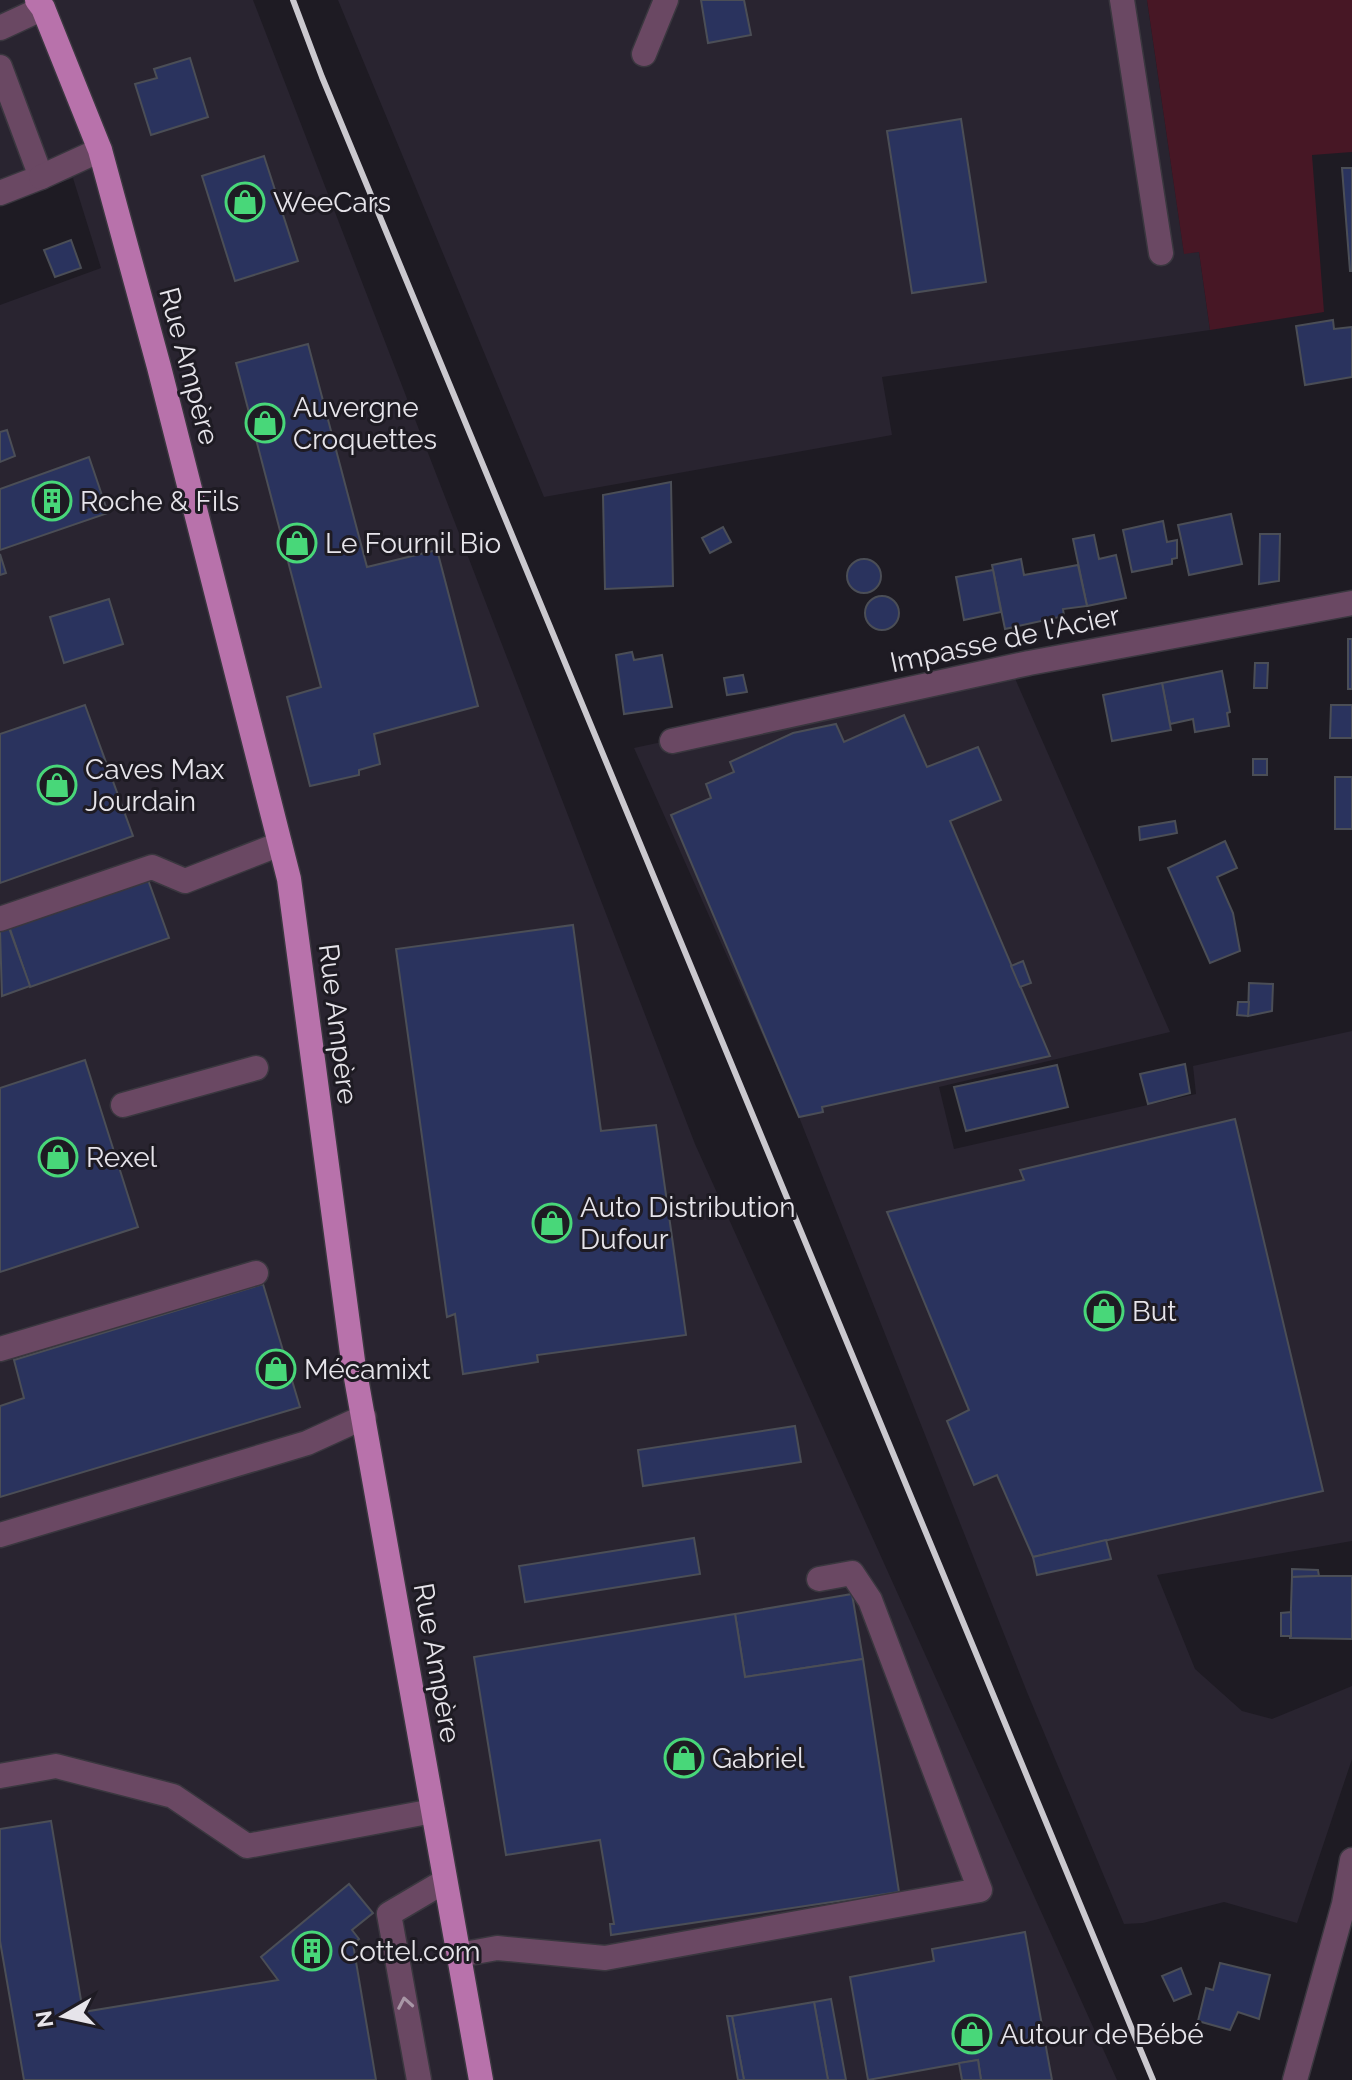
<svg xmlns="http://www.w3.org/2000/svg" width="1352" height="2080" viewBox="0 0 1352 2080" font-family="Raleway,sans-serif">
	<rect width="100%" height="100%" fill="#1e1b23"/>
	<!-- built -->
	<g fill="#292430">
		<polygon points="0,0 253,0 695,1144 1117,2080 0,2080 0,305 101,268 73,178 0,205"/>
		<polygon points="338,0 1147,0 1184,253 1199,252 1210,330 882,377 892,435 544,497"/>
		<polygon points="1010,667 1170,1032 939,1087 954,1149 1196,1094 1193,1066 1352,1031 1352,1541 1157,1575 1195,1669 1242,1711 1272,1719 1352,1686 1352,1759 1297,1923 1224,1902 1143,1923 1124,1924 1027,1692 799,1117 634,748"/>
	</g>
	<!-- green -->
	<polygon fill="#471725" points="1147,0 1352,0 1352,152 1312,155 1324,312 1210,330 1199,252 1184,254"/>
	<!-- building -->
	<g fill="#2a335e" stroke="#4b4e56" stroke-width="2">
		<polygon points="701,0 744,0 751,35 708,43"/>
		<polygon points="190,58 208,117 151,135 135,84 157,78 154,69"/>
		<polygon points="961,119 986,282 912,293 887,131"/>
		<polygon points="264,156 298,261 235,281 202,176"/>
		<polygon points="1342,168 1352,168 1352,271 1350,271"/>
		<polygon points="71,240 81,268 55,277 44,250"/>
		<polygon points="1333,320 1334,329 1352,327 1352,377 1305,385 1296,326"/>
		<polygon points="308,344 367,567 437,550 478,706 374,734 380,764 359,770 359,775 310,786 287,697 321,687 236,363"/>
		<polygon points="7,430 15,456 0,462 0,432"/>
		<polygon points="89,457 108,513 0,550 0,489"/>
		<polygon points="671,482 673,586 605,589 603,495"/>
		<polygon points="1231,514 1242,564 1189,575 1178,525"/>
		<polygon points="1163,521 1167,542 1177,540 1177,558 1172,559 1172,564 1132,572 1123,530"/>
		<polygon points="723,527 731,542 710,553 702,538"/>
		<polygon points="1260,534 1280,534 1279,581 1259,584"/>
		<polygon points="1094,535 1099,559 1116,555 1126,598 1087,606 1073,539"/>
		<polygon points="0,554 6,573 0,575"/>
		<polygon points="1021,559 1024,575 1078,565 1087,606 1063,609 1064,616 1005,629 992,565"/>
		<circle cx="864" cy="576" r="17"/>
		<polygon points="993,570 1001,612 964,620 956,577"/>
		<circle cx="882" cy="613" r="17"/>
		<polygon points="109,599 123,644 64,663 50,617"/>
		<rect x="1348" y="639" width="4" height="50"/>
		<polygon points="632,652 634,660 662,655 672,707 624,714 616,655"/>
		<polygon points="1255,663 1268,663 1267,688 1254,688"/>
		<polygon points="1222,671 1230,712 1227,713 1229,726 1195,732 1193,719 1170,724 1162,683"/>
		<polygon points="743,675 747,692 727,695 724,678"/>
		<polygon points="1162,683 1171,730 1112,741 1103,695"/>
		<polygon points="85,705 133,836 0,883 0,734"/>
		<polygon points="1331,705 1352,705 1352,738 1330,738"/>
		<polygon points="904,715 927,767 978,747 1001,800 950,821 1050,1056 822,1107 823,1112 799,1117 671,815 711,798 706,784 734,772 730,762 793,733 836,724 844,742"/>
		<rect x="1253" y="759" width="14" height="16"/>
		<rect x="1335" y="777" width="17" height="52"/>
		<polygon points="1175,821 1177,833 1140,840 1139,827"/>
		<polygon points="1225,841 1237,868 1217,877 1233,913 1240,951 1210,963 1168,868"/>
		<polygon points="147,877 169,938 30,987 9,926"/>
		<polygon points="573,925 601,1131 656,1125 686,1335 537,1355 538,1362 463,1374 455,1314 447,1317 396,949"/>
		<polygon points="9,928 30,986 2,996 0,931"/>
		<polygon points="1023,961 1031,983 1020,987 1011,966"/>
		<polygon points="1249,983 1273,984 1272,1011 1248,1016"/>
		<polygon points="1238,1002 1249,1002 1248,1016 1237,1015"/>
		<polygon points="85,1060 138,1227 0,1272 0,1088"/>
		<polygon points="1185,1064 1190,1093 1148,1104 1140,1074"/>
		<polygon points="1057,1065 1068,1107 966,1131 954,1087"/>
		<polygon points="1235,1119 1323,1491 1033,1557 997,1475 974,1485 947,1421 969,1410 887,1212 1024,1180 1020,1170"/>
		<polygon points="263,1284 300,1407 0,1497 0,1406 24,1398 14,1360"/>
		<polygon points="795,1426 801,1462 643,1486 638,1450"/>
		<polygon points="694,1538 700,1574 525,1602 519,1566"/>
		<polygon points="1106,1540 1111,1559 1037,1575 1033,1557"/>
		<polygon points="1292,1569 1318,1570 1319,1576 1292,1577"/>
		<polygon points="1319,1576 1352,1576 1352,1639 1290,1638 1292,1577"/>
		<polygon points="852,1594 863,1659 745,1677 735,1614"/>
		<polygon points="1291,1612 1291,1636 1281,1636 1281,1613"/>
		<polygon points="735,1614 745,1677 863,1659 899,1892 611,1935 610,1924 614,1924 600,1840 506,1855 474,1657"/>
		<polygon points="51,1821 83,2012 278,1980 261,1957 349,1884 373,1913 352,1930 359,1939 353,1944 376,2080 24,2080 0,1941 0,1829"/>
		<polygon points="1025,1932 1052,2080 981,2080 978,2060 868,2080 850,1977 934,1961 932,1949"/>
		<polygon points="1220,1963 1270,1975 1259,2019 1238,2012 1230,2030 1198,2021 1206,1988 1213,1990"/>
		<polygon points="1181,1968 1191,1994 1174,2001 1162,1976"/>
		<polygon points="831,1999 846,2080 828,2080 814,2002"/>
		<polygon points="814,2002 828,2080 744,2080 732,2016"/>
		<polygon points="727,2016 732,2016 744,2080 738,2080"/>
		<polygon points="978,2060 981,2080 962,2080 959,2063"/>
	</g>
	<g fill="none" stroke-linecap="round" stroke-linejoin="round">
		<!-- minor casing -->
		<g stroke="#3a373f" stroke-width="27">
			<g id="minor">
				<polyline points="1122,0 1161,253"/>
				<polyline points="0,28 43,8"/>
				<polyline points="644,54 666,0"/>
				<polyline points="0,67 41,177 0,193"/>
				<polyline points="41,177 100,150"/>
				<polyline points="672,741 1029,663 1352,603"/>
				<polyline points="0,919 152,867 185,881 280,844"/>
				<polyline points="123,1105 256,1068"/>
				<polyline points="0,1349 256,1273"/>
				<polyline points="0,1535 307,1443 364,1417"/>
				<polyline points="0,1776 56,1766 173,1796 247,1846 433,1811"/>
				<polyline points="459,1955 497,1948 605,1958 980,1890 870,1600 852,1573 819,1579"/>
				<polyline points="419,2080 389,1914 445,1881"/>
				<polyline points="1295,2080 1344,1904 1352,1860"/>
			</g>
		</g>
		<!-- major casing -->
		<g stroke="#3a373f" stroke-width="27">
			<polyline id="major" points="37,0 43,8 100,150 159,367 289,879 353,1361 481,2080"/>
		</g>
		<!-- minor -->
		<use href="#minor" stroke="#6a4863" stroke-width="24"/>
		<!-- major -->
		<use href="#major" stroke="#b872ab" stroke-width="24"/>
		<!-- rail -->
		<polyline stroke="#cbc9cf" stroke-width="6" points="293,0 322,77 1153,2080"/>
	</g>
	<!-- one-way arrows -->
	<defs><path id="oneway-chevron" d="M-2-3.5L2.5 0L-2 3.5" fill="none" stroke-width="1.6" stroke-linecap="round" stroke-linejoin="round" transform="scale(2)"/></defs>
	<use stroke="#a896a6" href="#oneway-chevron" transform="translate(405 2003) rotate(-100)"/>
	<!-- icons -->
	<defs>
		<g id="shop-ring" transform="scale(2)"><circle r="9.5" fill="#1e1b23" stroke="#48d779" stroke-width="1.5"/><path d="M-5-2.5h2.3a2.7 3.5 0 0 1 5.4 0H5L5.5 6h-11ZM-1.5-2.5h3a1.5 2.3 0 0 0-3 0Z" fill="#48d779"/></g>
		<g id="building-ring" transform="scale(2)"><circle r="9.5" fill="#1e1b23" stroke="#48d779" stroke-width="1.5"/><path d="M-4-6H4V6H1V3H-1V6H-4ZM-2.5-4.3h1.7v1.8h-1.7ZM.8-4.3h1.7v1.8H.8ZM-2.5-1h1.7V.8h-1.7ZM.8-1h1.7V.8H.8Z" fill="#48d779"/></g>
	</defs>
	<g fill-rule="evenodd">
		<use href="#shop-ring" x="245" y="202"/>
		<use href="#shop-ring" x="265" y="423"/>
		<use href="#building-ring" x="52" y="501"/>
		<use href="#shop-ring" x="297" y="543"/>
		<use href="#shop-ring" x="57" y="785"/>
		<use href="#shop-ring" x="58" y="1157"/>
		<use href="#shop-ring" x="552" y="1223"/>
		<use href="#shop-ring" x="1104" y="1311"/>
		<use href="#shop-ring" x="276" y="1369"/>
		<use href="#shop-ring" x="684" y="1758"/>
		<use href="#building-ring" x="312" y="1951"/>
		<use href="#shop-ring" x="972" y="2034"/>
	</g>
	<g text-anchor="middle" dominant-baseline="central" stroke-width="6" stroke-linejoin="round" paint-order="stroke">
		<!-- poi labels -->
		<g font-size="28" fill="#e6e4ea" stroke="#1e1b23" text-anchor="start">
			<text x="273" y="202">WeeCars</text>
			<text x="293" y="407">Auvergne<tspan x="293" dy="32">Croquettes</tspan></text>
			<text x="80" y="501">Roche &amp; Fils</text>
			<text x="325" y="543">Le Fournil Bio</text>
			<text x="85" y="769">Caves Max<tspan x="85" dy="32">Jourdain</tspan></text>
			<text x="86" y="1157">Rexel</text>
			<text x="580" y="1207">Auto Distribution<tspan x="580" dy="32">Dufour</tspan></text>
			<text x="1132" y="1311">But</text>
			<text x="304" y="1369">Mécamixt</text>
			<text x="712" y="1758">Gabriel</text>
			<text x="340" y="1951">Cottel.com</text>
			<text x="1000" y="2034">Autour de Bébé</text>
		</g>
		<!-- street labels -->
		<g font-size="28" fill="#e6e4ea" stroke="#1e1b23">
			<text transform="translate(189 366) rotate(75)">Rue Ampère</text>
			<text transform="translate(1005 639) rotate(-12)">Impasse de l'Acier</text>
			<text transform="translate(338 1024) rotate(83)">Rue Ampère</text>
			<text transform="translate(437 1663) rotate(80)">Rue Ampère</text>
		</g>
	</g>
	<!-- north arrow -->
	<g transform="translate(64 2016) rotate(261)" stroke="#1e1b23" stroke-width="6" paint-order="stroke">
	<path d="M0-6L14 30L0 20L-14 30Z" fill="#e6e4ea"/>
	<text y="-12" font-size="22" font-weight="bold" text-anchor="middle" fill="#e6e4ea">N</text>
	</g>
</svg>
